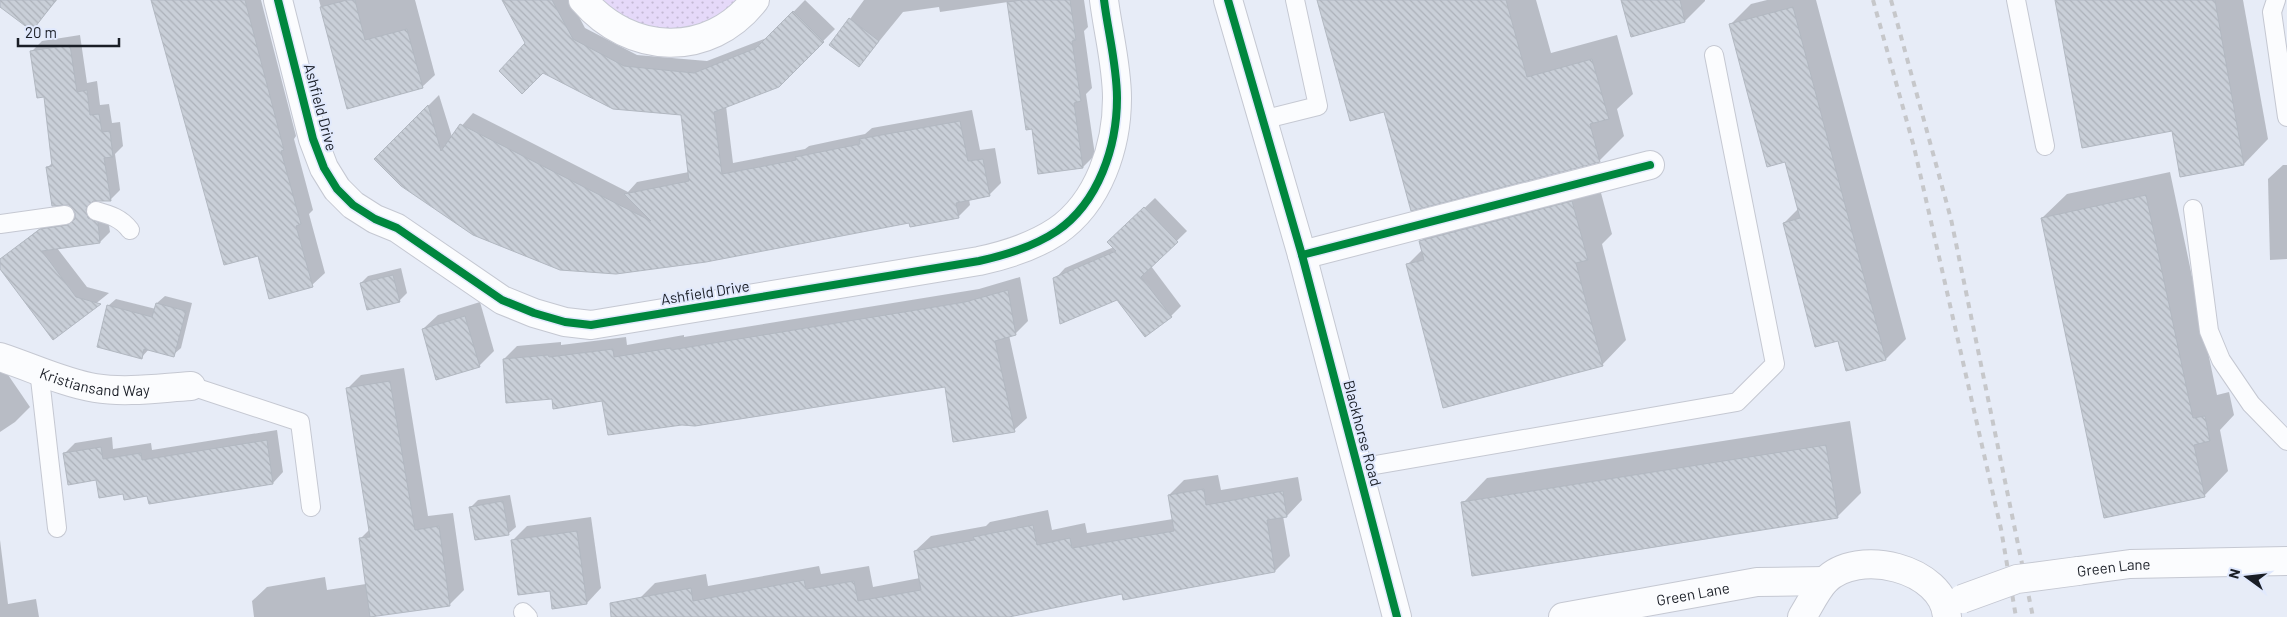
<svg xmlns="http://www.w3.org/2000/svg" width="2287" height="617" viewBox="0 0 2287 617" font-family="Barlow,sans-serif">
	<defs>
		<pattern id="grass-dots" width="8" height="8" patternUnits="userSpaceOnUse" patternTransform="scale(1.25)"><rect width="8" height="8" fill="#e5d9f9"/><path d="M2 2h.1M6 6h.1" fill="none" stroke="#c4bad5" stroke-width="1.8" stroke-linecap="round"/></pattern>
		<pattern id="building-back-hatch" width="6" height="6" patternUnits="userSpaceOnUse" patternTransform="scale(1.25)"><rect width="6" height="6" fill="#c9cfd8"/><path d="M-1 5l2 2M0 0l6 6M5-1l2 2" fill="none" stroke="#acb1b9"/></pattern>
	</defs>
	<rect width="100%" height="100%" fill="#e7ecf7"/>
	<!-- grass -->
	<polygon fill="url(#grass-dots)" points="597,0 744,0 739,6 688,31 639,27"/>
	<!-- shadow -->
	<g fill="#0003">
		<polygon points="6,0 57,0 32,30"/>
		<polygon points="152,0 261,0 296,136 294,139 313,210 309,214 325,273 312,285 258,254"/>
		<polygon points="319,0 415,0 435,75 422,87 348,108"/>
		<polygon points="503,0 570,0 585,28 637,55 707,61 769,37 805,0 835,29 779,86 726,106 733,163 805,149 809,146 865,134 872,128 972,110 980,150 995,148 1001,183 989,195 969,199 970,205 958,217 910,221 706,261 375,159 439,95 452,137 473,113 628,192 637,182 689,172 682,114 527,44"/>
		<polygon points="864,0 1084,0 1088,27 1084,31 1092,88 1086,94 1095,155 1083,167 1039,173 1033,128 1027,129 1008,2 940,12 939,7 903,12 859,66 831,45"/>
		<polygon points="1318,0 1536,0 1551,53 1617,35 1633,94 1617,109 1624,136 1599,161 1385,110"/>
		<polygon points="1623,0 1705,0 1705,1 1685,21"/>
		<polygon points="1767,0 1816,0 1906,339 1886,359 1838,339 1784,223 1798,209 1786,161 1730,25 1751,4"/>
		<polygon points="2057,0 2243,0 2268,139 2244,164 2173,130"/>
		<polygon points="80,35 87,83 97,81 100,105 109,104 112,123 120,122 123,146 115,154 120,190 110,200 96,200 98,208 107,212 110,232 100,242 57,248 87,287 109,293 53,338 0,267 0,260 52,219 76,216 77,213 48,167 53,162 45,95 32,51 42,41"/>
		<polygon points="2283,165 2287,165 2287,259 2270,260 2268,179"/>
		<polygon points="2170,172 2217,395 2229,392 2234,415 2220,430 2228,471 2204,496 2042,218 2067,194"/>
		<polygon points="1597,178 1612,234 1602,244 1626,340 1602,365 1407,265 1423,249 1421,241 1445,217"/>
		<polygon points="1155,198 1187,231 1151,266 1181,306 1171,316 1055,279 1065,268 1114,247 1109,242"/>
		<polygon points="401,268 407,293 399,301 361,283 368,276"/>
		<polygon points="1020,277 1028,321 1015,334 1009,335 1027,418 1014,430 946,385 553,398 504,359 517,346 561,342 561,345 626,337 627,345 684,335 684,337 979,289"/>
		<polygon points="165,296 192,303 181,348 173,355 149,349 141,358 108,306 116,299 156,309 157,303"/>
		<polygon points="480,302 494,351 479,366 423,329 438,315"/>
		<polygon points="404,368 428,516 453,513 464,590 450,604 370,617 254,617 252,601 267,587 325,577 327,590 366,584 360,539 370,529 347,389 361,375"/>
		<polygon points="4,369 30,407 15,422 0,432 0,371"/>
		<polygon points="1850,421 1861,493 1837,517 1463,503 1487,478"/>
		<polygon points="277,430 283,472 273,483 148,495 124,493 97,478 64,454 75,443 112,437 113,449 151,443 152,450"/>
		<polygon points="1218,475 1221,490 1298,477 1302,500 1287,516 1283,516 1290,556 1275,571 1123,593 1003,617 643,617 640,598 655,583 706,574 708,586 819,566 821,574 869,566 873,587 920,578 915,551 931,536 986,526 990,522 1048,510 1052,530 1085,523 1087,533 1173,519 1169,495 1184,480"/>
		<polygon points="510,495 516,527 508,534 471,507 478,500"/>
		<polygon points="591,517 601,588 587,603 551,590 512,541 527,526"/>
		<polygon points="0,540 8,604 36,599 39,617 0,617"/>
	</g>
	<!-- building -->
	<g fill="url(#building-back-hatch)" stroke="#b2b8c1">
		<polygon points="0,0 56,0 32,31 0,7"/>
		<polygon points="151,0 245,0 284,150 281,151 301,224 296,226 313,287 269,299 258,256 224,265"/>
		<polygon points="347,0 355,0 365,40 407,29 423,88 347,109 320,7"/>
		<polygon points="502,0 552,0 573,39 624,66 694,73 756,48 793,11 824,42 779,87 714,112 722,174 796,160 795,157 860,144 859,139 960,121 968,161 983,159 990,196 956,203 959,218 910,227 909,223 706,262 616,274 560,270 473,235 401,186 374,159 428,105 441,151 460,124 651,221 624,194 689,181 681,115 613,109 543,73 522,94 499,71 525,43"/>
		<polygon points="1022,0 1070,0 1076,40 1072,41 1081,101 1074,103 1083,168 1038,174 1032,129 1026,130 1007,2"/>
		<polygon points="1317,0 1506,0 1527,77 1592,59 1609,119 1590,124 1600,162 1411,211 1384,112 1350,121"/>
		<polygon points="1621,0 1680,0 1685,22 1631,37"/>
		<polygon points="2055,0 2215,0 2244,165 2180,177 2172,131 2082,148"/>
		<polygon points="1793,7 1886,360 1846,371 1838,341 1815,347 1783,223 1800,218 1785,162 1767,167 1729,24"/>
		<polygon points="849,18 879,41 859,67 829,45"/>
		<polygon points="70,45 77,92 87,90 90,115 99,114 102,132 110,131 113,157 104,158 111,201 93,201 86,209 88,218 98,222 100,243 42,251 76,297 101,304 53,340 0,269 0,259 40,229 67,225 75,219 75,213 69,205 52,206 46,167 52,166 44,97 37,98 30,51"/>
		<polygon points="2146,195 2193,418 2205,416 2210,441 2194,445 2205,497 2104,518 2041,218"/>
		<polygon points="1572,201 1588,260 1576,263 1603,366 1443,408 1406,264 1424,260 1419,241"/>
		<polygon points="1144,207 1178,242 1141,277 1172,317 1145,337 1117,300 1060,324 1053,278 1116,251 1107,242"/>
		<polygon points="393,275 400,302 367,310 360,283"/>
		<polygon points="1008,290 1016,335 995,341 1015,432 953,442 945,387 695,426 682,425 608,435 602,401 553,409 552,399 506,403 503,359 548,355 549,357 613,349 614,357 671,348 671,350 965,302"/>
		<polygon points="156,303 186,311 174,357 144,349 142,359 97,347 107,305 152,317"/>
		<polygon points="465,316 480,367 436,380 422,329"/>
		<polygon points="390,381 415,530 439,526 450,606 370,617 359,538 370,537 346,388"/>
		<polygon points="267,440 273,484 149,504 147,496 124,500 123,494 99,498 96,480 68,485 63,453 101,447 103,459 141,453 142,460"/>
		<polygon points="1826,445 1838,518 1472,576 1461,502"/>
		<polygon points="1204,489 1206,505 1283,491 1287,517 1267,520 1275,572 1123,600 1122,594 1009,617 611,617 610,603 691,588 693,601 804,580 806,589 854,581 858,601 921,590 914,551 974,540 973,537 1033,525 1037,545 1070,538 1072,548 1174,531 1168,495"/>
		<polygon points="503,501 509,535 475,540 469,507"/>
		<polygon points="577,531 587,604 552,609 550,591 518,595 511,540"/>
	</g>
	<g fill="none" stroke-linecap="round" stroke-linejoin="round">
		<!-- lane casing -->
		<g stroke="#c5c8d2" stroke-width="20">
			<g id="lane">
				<polyline points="2016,0 2045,146"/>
				<polyline points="2276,0 2272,12 2287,117"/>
				<polyline points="1262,120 1318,106 1295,0"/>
				<polyline points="2193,209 2209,331 2221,360 2251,404 2287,441"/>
				<path d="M96,211C110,215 121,218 130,230"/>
				<polyline points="0,224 65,215"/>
				<polyline points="39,370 57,528"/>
				<polyline points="191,386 300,422 311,507"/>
				<polyline points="1358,468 1737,402 1775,364 1714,55"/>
				<polyline points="523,612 528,617"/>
			</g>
		</g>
		<!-- street casing -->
		<g stroke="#c5c8d2" stroke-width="30">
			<g id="street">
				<path d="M278,0L313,139L324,168L337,189L353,205L375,219L397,228L502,300L534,313L565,322L591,325L979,261C1007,255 1033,247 1057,231C1099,202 1117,146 1117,98C1117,66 1108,32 1104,0"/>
				<path d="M583,0C630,55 709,59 755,0"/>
				<polyline points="1228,0 1302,255 1397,617"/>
				<polyline points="1302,255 1650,165"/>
				<path id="s1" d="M0,357C31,367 64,383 95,388C126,393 159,388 191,386"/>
			</g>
		</g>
		<!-- secondary casing -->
		<g stroke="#c5c8d2" stroke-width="30">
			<g id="secondary">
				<path id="s2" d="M2078,571L2130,564L2287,561"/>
				<path id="s3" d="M1563,617L1757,582L1825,581"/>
				<path d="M1802,617C1809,606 1816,591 1825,581C1857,547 1944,568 1947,617"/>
			</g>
		</g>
		<!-- lane -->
		<use href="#lane" stroke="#fbfcfe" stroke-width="18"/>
		<!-- street -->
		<use href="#street" stroke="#fbfcfe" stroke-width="28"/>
		<!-- secondary -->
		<use href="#secondary" stroke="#fbfcfe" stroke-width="28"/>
		<!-- rail -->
		<g stroke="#c6c7ca" stroke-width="4" stroke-dasharray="6 6" stroke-linecap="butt">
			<polyline points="1873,0 1914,147 2001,529 2016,617"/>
			<polyline points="1891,0 1951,219 2033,617"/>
		</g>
		<!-- secondary-bridge casing -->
		<g stroke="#c5c8d2" stroke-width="30" stroke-linecap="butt">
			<polyline id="secondary-bridge" points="1962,599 2017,579 2078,571"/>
		</g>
		<!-- secondary-bridge -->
		<use href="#secondary-bridge" stroke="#fbfcfe" stroke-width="28"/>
		<!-- cycleway casing -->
		<g stroke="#e1e9fd" stroke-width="11">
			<g id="cycleway">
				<path d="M278,0L313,139L324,168L337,189L353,205L375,219L397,228L502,300L534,313L565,322L591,325L979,261C1007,255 1033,247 1057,231C1099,202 1117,146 1117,98C1117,66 1108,32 1104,0"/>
				<polyline points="1228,0 1302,255 1397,617"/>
				<polyline points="1302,255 1650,165"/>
			</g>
		</g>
		<!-- cycleway -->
		<use href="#cycleway" stroke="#00873e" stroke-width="8"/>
	</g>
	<g text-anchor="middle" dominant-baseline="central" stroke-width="4" stroke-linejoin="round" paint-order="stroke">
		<!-- street labels -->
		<g font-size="15" fill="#1a1e26" stroke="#e1e9fd">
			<text transform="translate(321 107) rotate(75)">Ashfield Drive</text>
			<text transform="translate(705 292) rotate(-9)">Ashfield Drive</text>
			<text stroke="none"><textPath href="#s1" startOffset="99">Kristiansand Way</textPath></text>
			<text transform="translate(1363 433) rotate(75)">Blackhorse Road</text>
			<text stroke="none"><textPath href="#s2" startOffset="36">Green Lane</textPath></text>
			<text stroke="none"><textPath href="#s3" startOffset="132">Green Lane</textPath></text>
		</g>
	</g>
	<!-- north arrow -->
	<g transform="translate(2247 577) rotate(285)" stroke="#e1e9fd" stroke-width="4" paint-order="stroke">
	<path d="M0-4L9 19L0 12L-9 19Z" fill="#1a1e26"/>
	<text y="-8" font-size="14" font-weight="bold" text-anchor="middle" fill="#1a1e26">N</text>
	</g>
	<!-- scale -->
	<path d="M18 38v8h101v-8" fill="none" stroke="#1a1e26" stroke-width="2.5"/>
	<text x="25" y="38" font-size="15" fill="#1a1e26" stroke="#e1e9fd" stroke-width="4" paint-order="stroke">20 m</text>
</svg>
